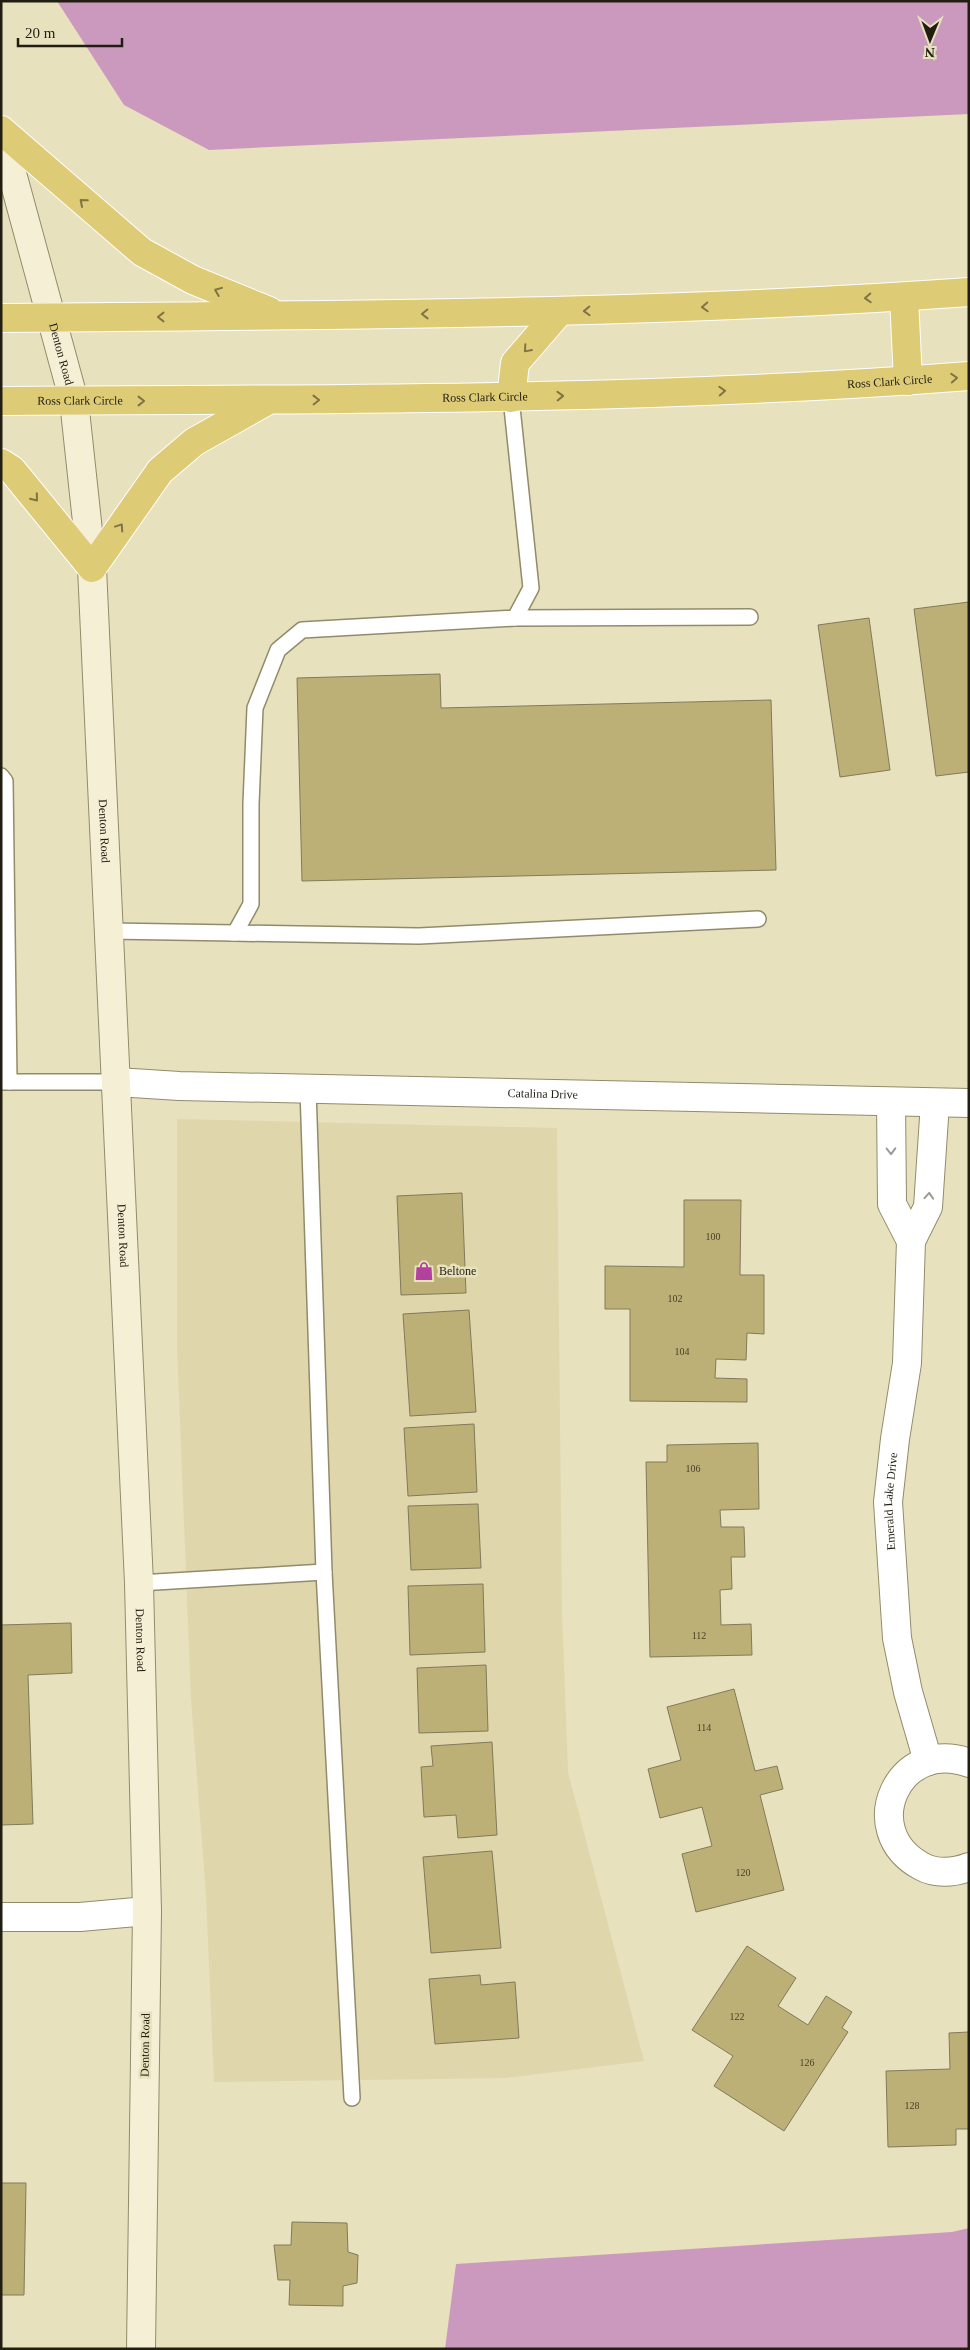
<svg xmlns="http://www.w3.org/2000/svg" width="970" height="2350" viewBox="0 0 970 2350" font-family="Georgia,serif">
	<rect width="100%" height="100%" fill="#e8e1be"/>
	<!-- built -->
	<polygon fill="#e0d6ac" points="177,1119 557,1128 562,1613 568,1772 644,2061 506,2078 214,2082 206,1895 191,1699 177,1346"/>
	<!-- forest -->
	<g fill="#cb99be">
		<polygon points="57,1 969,1 969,114 209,150 124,105"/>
		<polygon points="969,2228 969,2349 445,2349 456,2264 952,2232"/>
	</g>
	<!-- building -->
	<g fill="#bdb076" stroke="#817a5a">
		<polygon points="969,602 969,772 936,776 914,609"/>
		<polygon points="869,618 890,770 840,777 818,625"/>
		<polygon points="440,674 441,708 771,700 776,870 302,881 297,678"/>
		<polygon points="462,1193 466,1293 401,1295 397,1196"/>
		<polygon points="684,1200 741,1200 740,1275 764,1275 764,1334 747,1333 746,1360 716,1359 715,1378 747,1379 747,1402 630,1401 630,1309 605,1309 605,1266 684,1267"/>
		<polygon points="469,1310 476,1412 410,1416 403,1314"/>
		<polygon points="474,1424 477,1492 408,1496 404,1428"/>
		<polygon points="758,1443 759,1509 720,1510 721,1527 744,1527 745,1557 731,1557 732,1589 720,1590 721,1625 751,1624 752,1655 650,1657 646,1462 667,1462 667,1445"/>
		<polygon points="478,1504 481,1568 411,1570 408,1506"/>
		<polygon points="483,1584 485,1652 410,1655 408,1586"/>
		<polygon points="71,1623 72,1673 28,1675 33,1824 1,1825 1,1625"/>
		<polygon points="486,1665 488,1731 419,1733 417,1668"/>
		<polygon points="734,1689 755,1771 777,1766 783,1789 760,1795 784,1890 696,1912 682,1854 712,1846 702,1807 660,1818 648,1769 681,1760 667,1707"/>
		<polygon points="492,1742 497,1835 458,1838 456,1815 424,1817 421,1767 433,1766 431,1746"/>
		<polygon points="492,1851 501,1948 431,1953 423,1857"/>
		<polygon points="747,1946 796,1978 778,2006 808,2025 826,1996 852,2012 842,2028 848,2032 784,2131 714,2086 733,2056 692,2030"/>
		<polygon points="480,1975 481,1985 515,1982 519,2038 435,2044 429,1979"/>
		<polygon points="969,2032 969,2129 956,2129 956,2145 888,2147 886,2071 950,2069 949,2033"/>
		<polygon points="1,2183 26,2183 24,2295 1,2295"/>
		<polygon points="292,2222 347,2223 348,2252 358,2255 357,2283 343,2286 343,2306 289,2305 290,2280 278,2280 274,2245 291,2245"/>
	</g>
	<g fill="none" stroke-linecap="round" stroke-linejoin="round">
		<!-- lane casing -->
		<g stroke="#928b6b" stroke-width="18">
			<g id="lane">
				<polyline points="515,618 750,617"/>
				<polyline points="1,776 5,781 9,1082"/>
				<polyline points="109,931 235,933 251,904 251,804 255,708 278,650 302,630 515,618 531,588 511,398"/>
				<polyline points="232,933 419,936 758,919"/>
				<polyline points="1,1082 117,1082"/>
				<polyline points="308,1089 324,1572 352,2098"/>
				<polyline points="139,1583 324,1572"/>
			</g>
		</g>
		<!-- street casing -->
		<g stroke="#928b6b" stroke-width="30">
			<g id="street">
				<path id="s1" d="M117,1082L179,1086L969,1103"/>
				<polyline points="891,1102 892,1204 911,1241"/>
				<path id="s2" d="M928,1761L908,1692L897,1638L888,1502L895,1439L907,1363L911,1241L928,1207L935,1103"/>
				<path d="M969,1763C899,1737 856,1830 921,1866C935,1874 954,1873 969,1867"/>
				<polyline points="1,1917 80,1917 147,1911"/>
			</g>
		</g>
		<!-- secondary casing -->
		<g stroke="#928b6b" stroke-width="30">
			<g id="secondary">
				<path id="s3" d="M1,133L74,401L92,568L139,1583L147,1911L141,2349"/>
			</g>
		</g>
		<!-- highway casing -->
		<g stroke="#fff" stroke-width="30">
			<g id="highway">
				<polyline points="1,130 142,252 193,280 269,311"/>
				<polyline points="904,297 908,381"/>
				<path d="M1,318C324,315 647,315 969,292"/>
				<polyline points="511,398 515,363 559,312"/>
				<path id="s4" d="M1,401C324,399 647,401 969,376"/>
				<polyline points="1,463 12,470 92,568 160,471 194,442 265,402"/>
			</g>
		</g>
		<!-- lane -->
		<use href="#lane" stroke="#fff" stroke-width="15"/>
		<!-- street -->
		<use href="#street" stroke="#fff" stroke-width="28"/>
		<!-- secondary -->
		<use href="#secondary" stroke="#f5efd6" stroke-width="28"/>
		<!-- highway -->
		<use href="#highway" stroke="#decb76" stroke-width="28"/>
	</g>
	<!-- one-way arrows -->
	<defs><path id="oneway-chevron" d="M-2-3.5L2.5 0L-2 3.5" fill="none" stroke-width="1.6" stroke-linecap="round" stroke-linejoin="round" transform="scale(1.25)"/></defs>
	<g stroke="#807444">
		<use href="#oneway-chevron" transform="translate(83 202) rotate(-139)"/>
		<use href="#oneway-chevron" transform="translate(218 291) rotate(-158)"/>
		<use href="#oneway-chevron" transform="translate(868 298) rotate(177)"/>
		<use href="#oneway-chevron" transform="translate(705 307) rotate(177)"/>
		<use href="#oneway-chevron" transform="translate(587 311) rotate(178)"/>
		<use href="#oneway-chevron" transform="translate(425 314) rotate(179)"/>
		<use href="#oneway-chevron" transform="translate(161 317) rotate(180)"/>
		<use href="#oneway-chevron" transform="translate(527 349) rotate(131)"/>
		<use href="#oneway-chevron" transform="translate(954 378) rotate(-4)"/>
		<use href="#oneway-chevron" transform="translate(722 391) rotate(-3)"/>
		<use href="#oneway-chevron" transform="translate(560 396) rotate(-2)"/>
		<use href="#oneway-chevron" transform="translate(316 400) rotate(-1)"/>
		<use href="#oneway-chevron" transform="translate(141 401)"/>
		<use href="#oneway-chevron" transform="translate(35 498) rotate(51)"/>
		<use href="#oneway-chevron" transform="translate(120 527) rotate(-56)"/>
	</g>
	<g stroke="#9b9a94">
		<use href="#oneway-chevron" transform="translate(891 1151) rotate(89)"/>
		<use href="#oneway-chevron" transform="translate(929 1196) rotate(-86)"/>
	</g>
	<!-- icons -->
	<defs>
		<g id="shop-bare" transform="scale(1.5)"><path d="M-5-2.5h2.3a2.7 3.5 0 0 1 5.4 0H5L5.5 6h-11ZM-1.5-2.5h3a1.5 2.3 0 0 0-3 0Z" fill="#b2419d" stroke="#e8e1be" stroke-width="2.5" paint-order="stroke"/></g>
	</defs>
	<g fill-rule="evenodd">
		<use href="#shop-bare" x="424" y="1271"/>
	</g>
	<g text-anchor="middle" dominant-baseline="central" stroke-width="5" stroke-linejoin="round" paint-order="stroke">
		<!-- number labels -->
		<g font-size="10" fill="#48422a">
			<text x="713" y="1236">100</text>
			<text x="675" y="1298">102</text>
			<text x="682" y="1351">104</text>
			<text x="693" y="1468">106</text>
			<text x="699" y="1635">112</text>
			<text x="704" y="1727">114</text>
			<text x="743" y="1872">120</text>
			<text x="737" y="2016">122</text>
			<text x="807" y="2062">126</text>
			<text x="912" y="2105">128</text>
		</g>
		<!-- street labels -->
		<g font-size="12" fill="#211e11" stroke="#e8e1be">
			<text stroke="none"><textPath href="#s3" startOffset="229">Denton Road</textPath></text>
			<text stroke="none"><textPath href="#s4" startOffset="889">Ross Clark Circle</textPath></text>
			<text stroke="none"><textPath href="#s4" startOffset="484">Ross Clark Circle</textPath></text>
			<text stroke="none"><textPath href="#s4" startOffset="79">Ross Clark Circle</textPath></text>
			<text stroke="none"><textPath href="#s3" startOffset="709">Denton Road</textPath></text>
			<text stroke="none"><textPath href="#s1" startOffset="426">Catalina Drive</textPath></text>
			<text stroke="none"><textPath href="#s3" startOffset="1114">Denton Road</textPath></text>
			<text stroke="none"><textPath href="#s2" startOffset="264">Emerald Lake Drive</textPath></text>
			<text stroke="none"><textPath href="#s3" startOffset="1519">Denton Road</textPath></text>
			<text transform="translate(145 2045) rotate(-89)">Denton Road</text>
		</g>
		<!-- poi labels -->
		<g font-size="12" fill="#211e11" stroke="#e8e1be" text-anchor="start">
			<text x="439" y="1271">Beltone</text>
		</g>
	</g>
	<!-- border -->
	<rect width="970" height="2350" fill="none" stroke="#211e11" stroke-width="5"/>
	<!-- north arrow -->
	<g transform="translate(930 40) rotate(181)" stroke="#e8e1be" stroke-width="4" paint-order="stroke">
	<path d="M0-4L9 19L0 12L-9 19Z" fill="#211e11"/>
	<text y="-8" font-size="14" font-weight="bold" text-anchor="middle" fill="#211e11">N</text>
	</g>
	<!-- scale -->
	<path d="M18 38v8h104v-8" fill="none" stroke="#211e11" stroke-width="2.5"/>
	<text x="25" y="38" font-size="15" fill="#211e11" stroke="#e8e1be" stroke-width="4" paint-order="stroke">20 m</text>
</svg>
